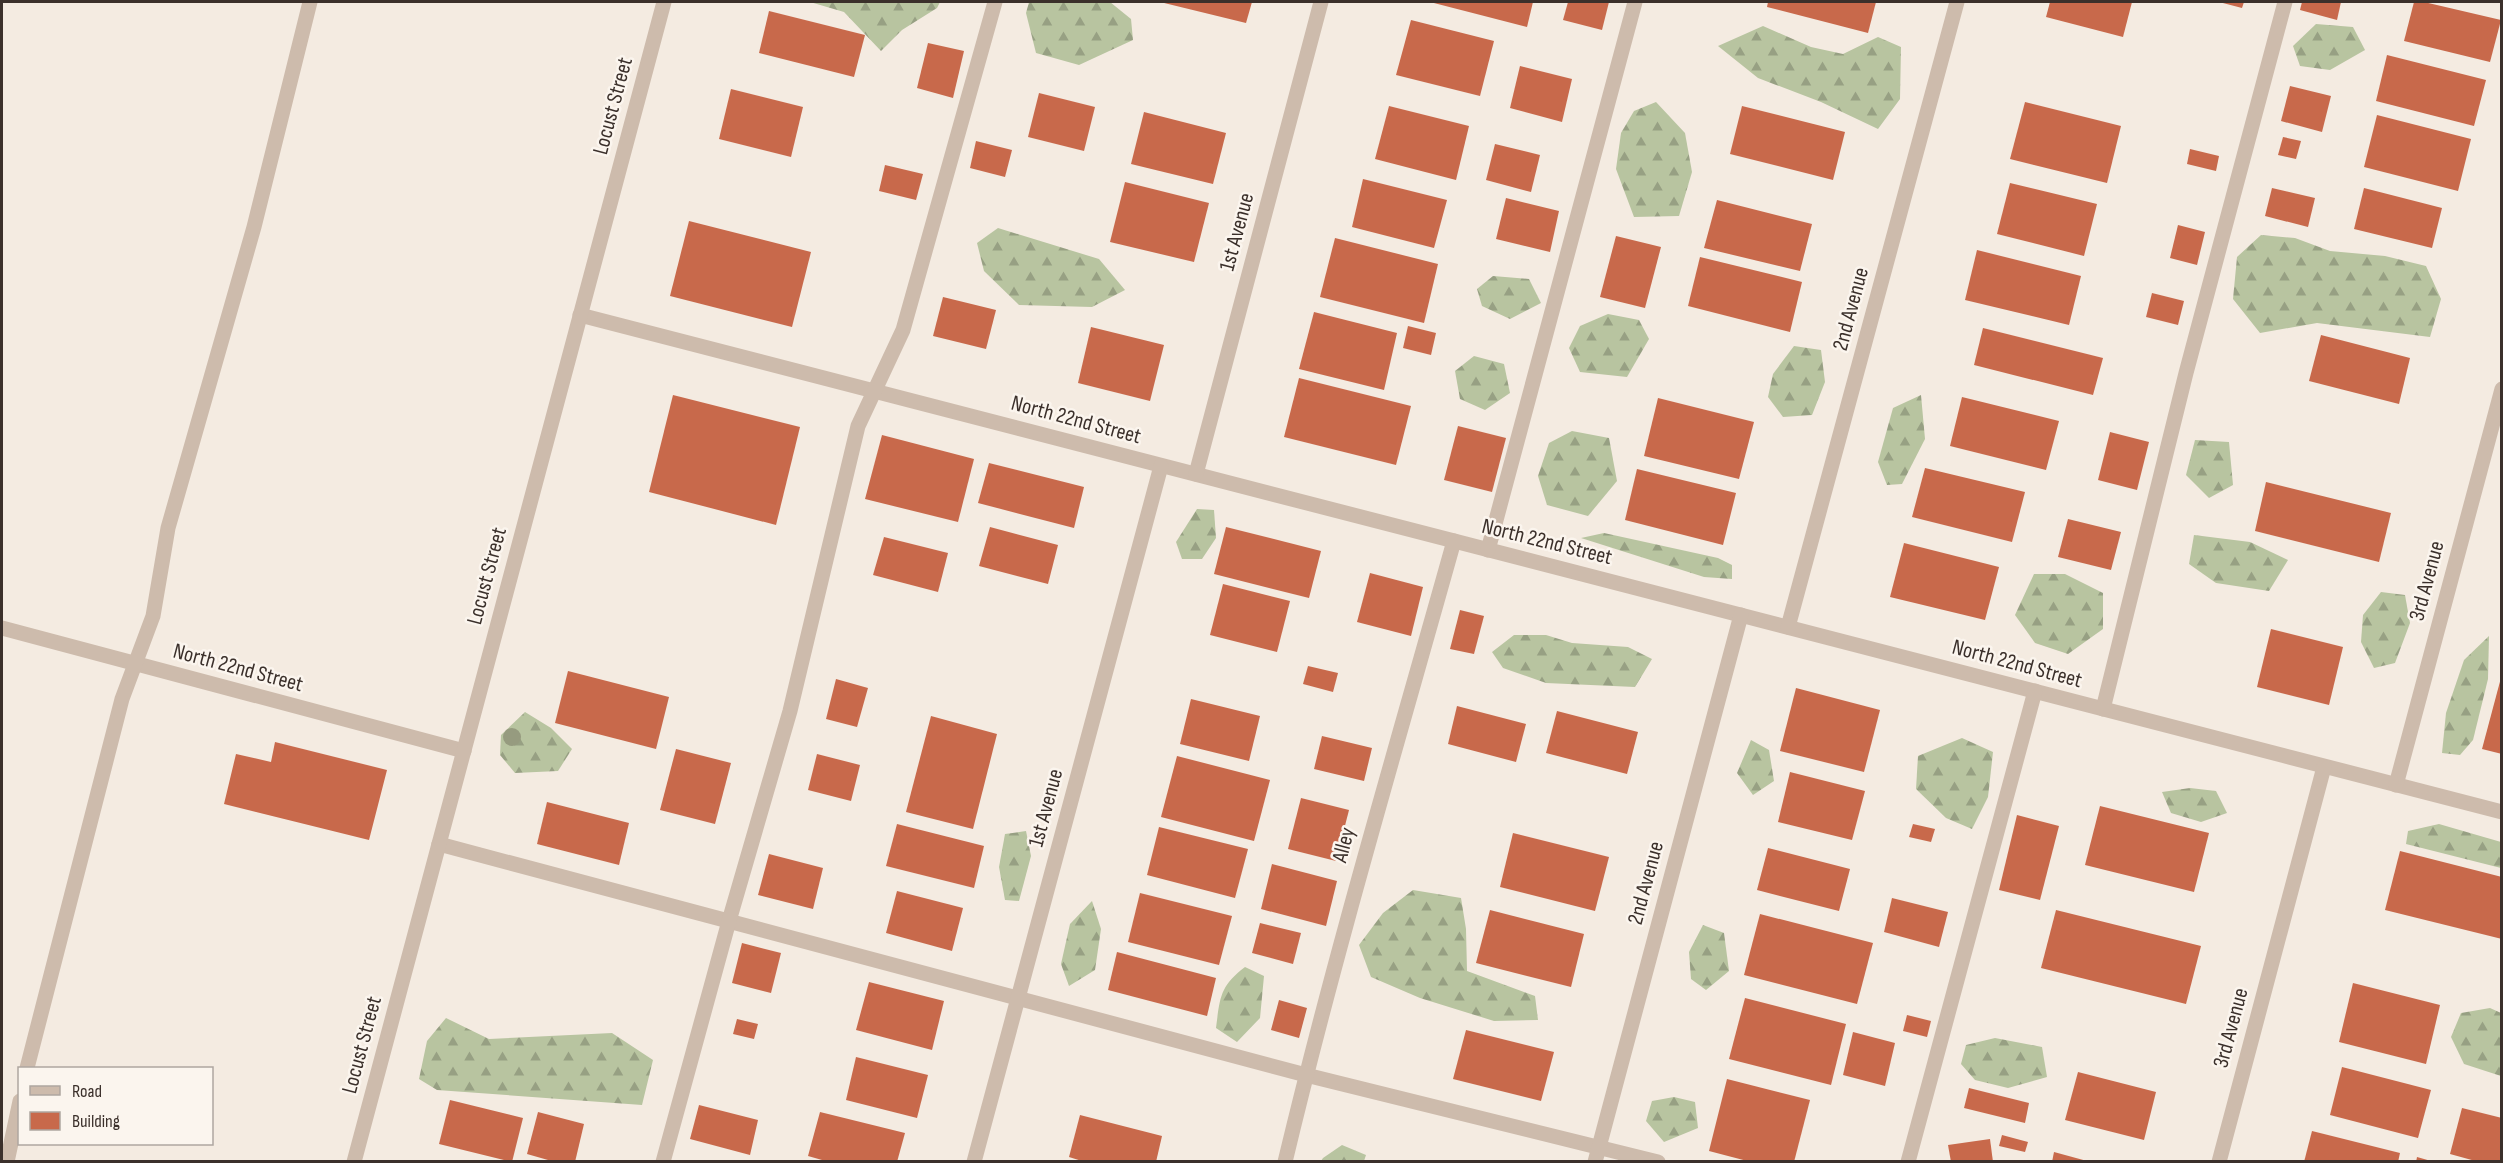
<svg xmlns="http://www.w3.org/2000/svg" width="2503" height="1163" viewBox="0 0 2503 1163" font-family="'Sofia Sans Condensed',sans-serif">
	<defs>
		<pattern id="forest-firs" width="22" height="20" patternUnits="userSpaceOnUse" patternTransform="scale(1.5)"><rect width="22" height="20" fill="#b8c4a0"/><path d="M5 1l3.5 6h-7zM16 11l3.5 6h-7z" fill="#97a083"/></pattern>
	</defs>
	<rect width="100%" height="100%" fill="#f4ebe1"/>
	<!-- forest -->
	<g fill="url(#forest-firs)">
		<polygon points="810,2 940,2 937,8 902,30 881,51 844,12"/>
		<polygon points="1029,2 1110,2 1131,19 1133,40 1079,65 1036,53 1026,13"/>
		<polygon points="2316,24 2353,27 2365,50 2330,70 2300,66 2293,46"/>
		<polygon points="1763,26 1811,47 1843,54 1878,37 1901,47 1900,99 1878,129 1821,102 1758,78 1718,46"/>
		<polygon points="1656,102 1685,133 1692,172 1679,216 1634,217 1616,169 1621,133 1634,111"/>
		<polygon points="998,228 1099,259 1125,290 1092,307 1019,305 984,271 977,243"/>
		<polygon points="2261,235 2295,238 2330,251 2385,256 2426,266 2441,299 2430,337 2317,323 2260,333 2233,299 2237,257"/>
		<polygon points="1493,276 1529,279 1541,303 1510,319 1482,306 1477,289"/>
		<polygon points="1608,314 1639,320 1649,339 1627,377 1580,372 1569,348 1580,326"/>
		<polygon points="1794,346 1821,350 1825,382 1812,415 1783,417 1768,397 1773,374"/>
		<polygon points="1474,356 1504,364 1510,393 1485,410 1460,399 1455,371"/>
		<polygon points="1921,395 1925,439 1902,484 1887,485 1878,462 1893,408"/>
		<polygon points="1572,431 1609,438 1617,481 1588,516 1547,505 1538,476 1549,443"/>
		<polygon points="2195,440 2229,442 2233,485 2209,498 2186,475"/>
		<polygon points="1197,509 1214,510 1216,538 1202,559 1182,559 1176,542"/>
		<polygon points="1604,533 1718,558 1732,565 1732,579 1704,577 1581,538"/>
		<polygon points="2194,535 2250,542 2288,560 2269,591 2216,583 2189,564"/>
		<polygon points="2034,574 2065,574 2103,593 2103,629 2068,654 2035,643 2015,615"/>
		<polygon points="2381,592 2405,595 2410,623 2395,663 2374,668 2361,642 2363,615"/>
		<polygon points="1514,635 1546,635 1572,643 1628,647 1652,659 1635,687 1546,683 1503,668 1492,652"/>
		<polygon points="2489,636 2488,679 2473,740 2460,755 2442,753 2446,713 2464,660"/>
		<polygon points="525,712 551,728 572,749 558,771 515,773 500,755 501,735"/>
		<polygon points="1962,738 1993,752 1988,797 1972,829 1946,818 1916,789 1918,756"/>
		<polygon points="1751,740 1769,750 1774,781 1753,795 1737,773"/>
		<polygon points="2190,788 2216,791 2227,813 2201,822 2171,813 2162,792"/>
		<polygon points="2439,824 2501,842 2501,868 2406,844 2408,831"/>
		<polygon points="1026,831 1031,856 1019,901 1005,900 999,867 1005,834"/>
		<polygon points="1413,890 1461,898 1466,929 1467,971 1535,996 1538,1020 1494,1021 1420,998 1371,977 1359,945 1383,913"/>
		<polygon points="1092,901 1101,929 1095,970 1069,986 1061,964 1070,924"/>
		<polygon points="1703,925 1724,933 1729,971 1706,990 1691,979 1689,952"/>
		<path d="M1245,967L1264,976L1260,1018L1237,1042L1216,1028C1220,997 1220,986 1245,967Z"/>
		<polygon points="2490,1008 2501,1013 2501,1076 2464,1064 2451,1037 2461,1013"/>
		<polygon points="446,1018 489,1039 612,1033 653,1060 642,1105 437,1090 419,1079 427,1041"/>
		<polygon points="1995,1038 2042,1047 2047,1077 2008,1088 1975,1080 1961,1064 1966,1045"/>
		<polygon points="1674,1097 1695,1102 1698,1128 1664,1142 1646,1121 1652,1101"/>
		<polygon points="1342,1145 1366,1155 1364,1161 1321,1161 1323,1158"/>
	</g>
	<!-- building -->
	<g fill="#c8694b">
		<polygon points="1160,2 1252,2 1246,23"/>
		<polygon points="1430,2 1533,2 1527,27"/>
		<polygon points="1568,2 1609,2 1602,30 1563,20"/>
		<polygon points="1768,2 1876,2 1868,33 1767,7"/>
		<polygon points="2050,2 2132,2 2123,37 2046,17"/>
		<polygon points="2219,2 2244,2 2242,8"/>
		<polygon points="2302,2 2341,2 2337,20 2300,10"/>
		<polygon points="2414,2 2424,2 2501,20 2490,62 2404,41"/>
		<polygon points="769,11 865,35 854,77 759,53"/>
		<polygon points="1411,20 1494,41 1480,96 1396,75"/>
		<polygon points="928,43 964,51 953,98 917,88"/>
		<polygon points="2387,55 2486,80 2474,126 2376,101"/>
		<polygon points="1520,66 1572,79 1562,122 1510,108"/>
		<polygon points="2290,86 2331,96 2322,132 2281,121"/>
		<polygon points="731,89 803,107 791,157 719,139"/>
		<polygon points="1039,93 1095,107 1084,151 1028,137"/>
		<polygon points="2025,102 2121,126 2107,183 2010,159"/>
		<polygon points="1389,106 1469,126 1456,180 1375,159"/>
		<polygon points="1742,106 1845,132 1833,180 1730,154"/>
		<polygon points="1144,112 1226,133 1213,184 1131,164"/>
		<polygon points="2377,115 2471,139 2458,191 2364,167"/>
		<polygon points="2283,137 2301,141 2296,159 2278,155"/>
		<polygon points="976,141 1012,150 1005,177 970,168"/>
		<polygon points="1495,144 1540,155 1531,192 1486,180"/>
		<polygon points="2190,149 2219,156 2216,171 2187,164"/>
		<polygon points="885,165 923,174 916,200 879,191"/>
		<polygon points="1363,179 1447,200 1434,248 1352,227"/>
		<polygon points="1125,182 1209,203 1194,262 1110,242"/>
		<polygon points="2010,183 2097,204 2084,256 1997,234"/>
		<polygon points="2272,188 2315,198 2308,227 2265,216"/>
		<polygon points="2364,188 2442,208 2432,248 2354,229"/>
		<polygon points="1506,198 1559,211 1550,252 1496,239"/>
		<polygon points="1717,200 1812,224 1800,271 1704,248"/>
		<polygon points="689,221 811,252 792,327 670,296"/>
		<polygon points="2178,225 2205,232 2197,265 2170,258"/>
		<polygon points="1616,236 1661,247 1645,308 1600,297"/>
		<polygon points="1335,238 1438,264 1424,323 1320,297"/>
		<polygon points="1977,250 2081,276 2069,325 1965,300"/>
		<polygon points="1700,257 1802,282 1790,332 1688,306"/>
		<polygon points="2152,293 2184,301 2178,325 2146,317"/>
		<polygon points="943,297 996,310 986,349 933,336"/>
		<polygon points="1314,312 1397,333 1384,390 1299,369"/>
		<polygon points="1408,326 1436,333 1431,355 1403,348"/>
		<polygon points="1091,327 1164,345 1150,401 1078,383"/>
		<polygon points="1983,328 2103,358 2093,395 1974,365"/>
		<polygon points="2321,335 2410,358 2399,404 2309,381"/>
		<polygon points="1299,378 1411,406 1396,465 1284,437"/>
		<polygon points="673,395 800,427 776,525 649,492"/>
		<polygon points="1962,397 2059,421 2046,470 1950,446"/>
		<polygon points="1658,398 1754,422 1739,479 1644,456"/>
		<polygon points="1458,426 1506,438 1492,492 1444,480"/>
		<polygon points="2110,432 2149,442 2137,490 2098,480"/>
		<polygon points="882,435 974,459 958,522 865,499"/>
		<polygon points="989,463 1084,487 1074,528 978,503"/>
		<polygon points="1925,468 2025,492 2012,542 1912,517"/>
		<polygon points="1637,469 1736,493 1723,545 1625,520"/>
		<polygon points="2266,482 2391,513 2379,562 2255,531"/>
		<polygon points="2068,519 2121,532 2111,570 2058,557"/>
		<polygon points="990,527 1058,545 1048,584 979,566"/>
		<polygon points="1226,527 1321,551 1309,598 1214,574"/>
		<polygon points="884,537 948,553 938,592 873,575"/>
		<polygon points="1904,543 1999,567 1985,620 1890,597"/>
		<polygon points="1370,573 1423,587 1411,636 1357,622"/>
		<polygon points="1223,584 1290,601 1277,652 1210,635"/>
		<polygon points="1460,610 1484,616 1474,654 1450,649"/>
		<polygon points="2271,629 2343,647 2329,705 2257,687"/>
		<polygon points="1308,666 1338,673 1333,692 1303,684"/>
		<polygon points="568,671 669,697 656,749 555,723"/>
		<polygon points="2502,674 2502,754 2482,749"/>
		<polygon points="836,679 868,688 857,727 826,719"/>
		<polygon points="1796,688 1880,710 1864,772 1780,751"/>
		<polygon points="1191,699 1260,716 1249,761 1180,744"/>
		<polygon points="1457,706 1526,724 1516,762 1448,744"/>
		<polygon points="1557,711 1638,732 1627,774 1546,753"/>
		<polygon points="931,716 997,734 973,829 906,812"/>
		<polygon points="1322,736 1372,748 1364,781 1314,769"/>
		<polygon points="275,742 387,770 369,840 224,804 236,754 271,762"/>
		<polygon points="676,749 731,763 715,824 660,810"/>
		<polygon points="817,754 860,765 851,801 808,790"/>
		<polygon points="1177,756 1270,780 1254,841 1161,817"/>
		<polygon points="1790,772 1865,791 1852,840 1778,822"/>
		<polygon points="1301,798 1349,810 1336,861 1288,849"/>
		<polygon points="547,802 629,823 619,865 537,844"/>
		<polygon points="2100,806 2209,833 2194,892 2085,865"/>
		<polygon points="2017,815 2059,826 2040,900 1999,890"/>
		<polygon points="897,824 984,846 974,888 886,866"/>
		<polygon points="1913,824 1935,829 1931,842 1909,837"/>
		<polygon points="1159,827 1248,849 1235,898 1147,875"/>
		<polygon points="1513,833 1609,857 1595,911 1500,887"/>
		<polygon points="1768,848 1850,869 1839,911 1757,890"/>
		<polygon points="2400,851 2502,877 2502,939 2385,910"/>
		<polygon points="769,854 823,868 813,909 758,895"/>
		<polygon points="1272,864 1337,881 1326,926 1261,909"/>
		<polygon points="897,891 963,908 952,951 886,933"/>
		<polygon points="1140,893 1232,916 1219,965 1128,942"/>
		<polygon points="1892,898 1948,912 1939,947 1884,932"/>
		<polygon points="1490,910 1584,934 1571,987 1476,963"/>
		<polygon points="2056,910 2201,946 2186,1004 2041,968"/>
		<polygon points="1760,914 1873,943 1857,1004 1744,975"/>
		<polygon points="1260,923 1301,933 1293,964 1252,953"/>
		<polygon points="742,943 781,953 771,993 732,983"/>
		<polygon points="1117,952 1216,978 1207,1016 1108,990"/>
		<polygon points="869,982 944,1001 932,1050 856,1030"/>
		<polygon points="2353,983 2440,1005 2426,1064 2339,1042"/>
		<polygon points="1745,998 1846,1024 1831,1085 1729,1059"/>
		<polygon points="1279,1000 1307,1008 1299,1038 1271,1030"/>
		<polygon points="1907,1015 1931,1021 1927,1037 1903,1031"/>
		<polygon points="737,1019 758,1024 754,1039 733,1034"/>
		<polygon points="1466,1030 1554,1052 1541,1101 1453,1079"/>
		<polygon points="1853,1032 1895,1043 1885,1086 1843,1075"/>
		<polygon points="856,1057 928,1075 917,1118 846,1100"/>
		<polygon points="2342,1067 2431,1090 2418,1138 2330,1115"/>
		<polygon points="2078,1072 2156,1092 2144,1140 2065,1120"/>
		<polygon points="1727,1079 1810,1100 1794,1162 1751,1162 1709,1151"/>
		<polygon points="1969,1088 2029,1103 2025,1123 1964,1108"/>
		<polygon points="450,1100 523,1118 512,1162 439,1144"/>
		<polygon points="699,1105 758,1120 750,1155 690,1139"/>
		<polygon points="2462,1108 2502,1118 2502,1162 2479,1162 2450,1154"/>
		<polygon points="538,1112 584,1124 575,1162 555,1162 527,1154"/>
		<polygon points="820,1112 905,1133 897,1162 829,1162 808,1156"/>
		<polygon points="1080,1115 1162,1136 1156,1162 1085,1162 1069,1157"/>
		<polygon points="2312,1131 2400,1153 2398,1162 2304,1162"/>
		<polygon points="2002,1135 2028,1142 2025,1152 1999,1146"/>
		<polygon points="1990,1139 1993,1162 1951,1162 1948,1145"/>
		<polygon points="2054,1152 2087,1161 2087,1162 2052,1162"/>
		<polygon points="2417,1157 2431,1161 2431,1162 2416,1162"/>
	</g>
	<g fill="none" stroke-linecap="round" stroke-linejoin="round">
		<!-- minor -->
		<g stroke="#cdbbac" stroke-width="15">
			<polyline points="580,315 2502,812"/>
			<polyline points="1196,474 1321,2"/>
			<polyline points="1488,550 1635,2"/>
			<polyline points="1788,627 1957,2"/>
			<polyline points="2,628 464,751"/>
			<polyline points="2103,709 2186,373 2285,2"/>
			<polyline points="2396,785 2502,389"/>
			<polyline points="439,844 1306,1075 1658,1162"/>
			<polyline points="27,1068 122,699 153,616 168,528 254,227 310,2"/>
			<polyline points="7,1162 20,1101"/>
			<polyline points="354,1162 664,2"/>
			<polyline points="663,1162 729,921 790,711 858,426 903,330 995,2"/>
			<polyline points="974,1162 1161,466"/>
			<path d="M1285,1162C1335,953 1396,748 1454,541"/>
			<polyline points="1595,1162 1741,615"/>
			<polyline points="1908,1162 2035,691"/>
			<polyline points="2219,1162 2324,767"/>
		</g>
	</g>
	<!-- trees -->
	<circle fill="#969b7f" cx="512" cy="737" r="9"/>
	<g text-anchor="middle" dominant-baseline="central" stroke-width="5" stroke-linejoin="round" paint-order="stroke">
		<!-- street labels -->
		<g font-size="22" fill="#3b302b" stroke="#fbf5ee">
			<text transform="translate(613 106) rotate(-75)">Locust Street</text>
			<text transform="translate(1237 232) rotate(-75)">1st Avenue</text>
			<text transform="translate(1851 309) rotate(-75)">2nd Avenue</text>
			<text transform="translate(1076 420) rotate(15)">North 22nd Street</text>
			<text transform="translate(1547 542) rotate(14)">North 22nd Street</text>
			<text transform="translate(487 576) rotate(-75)">Locust Street</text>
			<text transform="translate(2427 581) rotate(-75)">3rd Avenue</text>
			<text transform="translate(2017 664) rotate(15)">North 22nd Street</text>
			<text transform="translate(238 668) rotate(15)">North 22nd Street</text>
			<text transform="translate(1046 808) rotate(-75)">1st Avenue</text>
			<text transform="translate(1344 845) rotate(-75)">Alley</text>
			<text transform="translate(1646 883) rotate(-75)">2nd Avenue</text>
			<text transform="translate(2231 1028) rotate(-75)">3rd Avenue</text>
			<text transform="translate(362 1045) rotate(-75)">Locust Street</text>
		</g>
	</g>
	<!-- border -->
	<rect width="2503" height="1163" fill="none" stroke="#3b302b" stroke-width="6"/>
	<!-- legend -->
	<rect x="18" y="1067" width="195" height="78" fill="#fbf5ee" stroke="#aea6a0" stroke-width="1.5"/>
	<rect x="30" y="1086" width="30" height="9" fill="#cdbbac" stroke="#aea6a0" stroke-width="1.5"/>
	<text x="72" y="1097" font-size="18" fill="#3b302b">Road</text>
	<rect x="30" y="1112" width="30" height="18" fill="#c8694b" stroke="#aea6a0" stroke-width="1.5"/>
	<text x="72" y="1127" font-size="18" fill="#3b302b">Building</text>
</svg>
